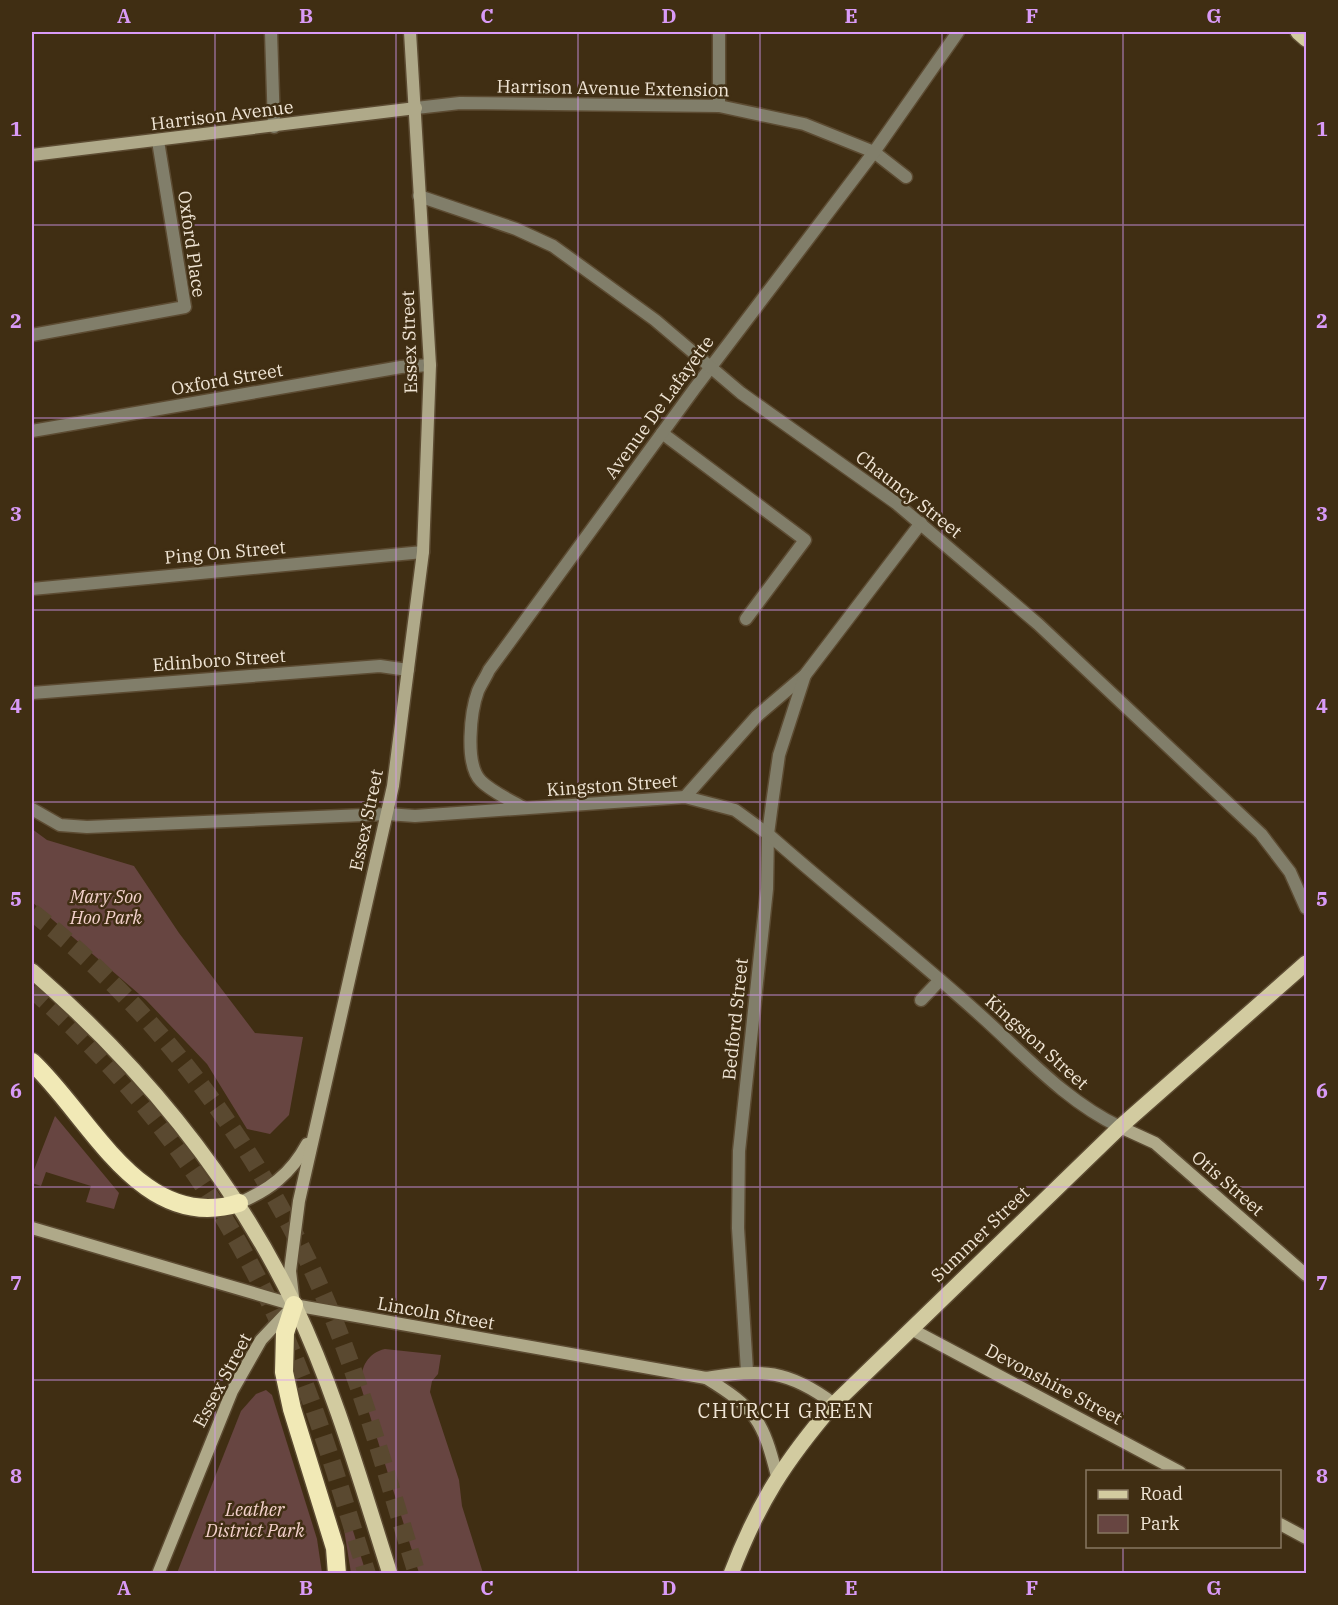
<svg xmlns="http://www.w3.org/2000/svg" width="1338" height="1605" viewBox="0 0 1338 1605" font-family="'IBM Plex Serif',serif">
	<rect width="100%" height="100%" fill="#402e13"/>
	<!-- green -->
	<g fill="#674541">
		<polygon points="32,829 47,840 134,866 179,933 255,1033 303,1037 289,1115 270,1134 247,1129 207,1064 146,1000 32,902"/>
		<polygon points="55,1116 119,1193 114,1209 86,1202 91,1186 46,1172 41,1186 32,1183 32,1175"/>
		<path d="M385,1349L441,1355L438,1374L432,1381L430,1392L459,1480L462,1506L483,1573H419L361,1387C360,1370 366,1353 385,1349Z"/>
		<polygon points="266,1390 272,1395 317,1539 322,1573 177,1573 241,1411 256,1394"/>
		<polygon points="348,1519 350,1521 366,1573 351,1573 343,1523"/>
	</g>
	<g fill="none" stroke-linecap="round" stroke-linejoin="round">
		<!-- motorway-tunnel -->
		<g stroke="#5a4930" stroke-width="18" stroke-dasharray="18 9" stroke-linecap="butt">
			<path d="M32,912C163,1014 269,1161 332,1315C366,1399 390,1487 417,1574"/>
			<path d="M32,989C140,1085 228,1204 286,1338C319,1414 342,1495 367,1574"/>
		</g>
		<!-- service casing -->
		<g stroke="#5c4b32" stroke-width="15">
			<g id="service">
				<polyline points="271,32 274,127"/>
				<polyline points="874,152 906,177"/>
				<polyline points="662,433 805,540 746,619"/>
				<polyline points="921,1000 940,980"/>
			</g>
		</g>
		<!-- minor casing -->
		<g stroke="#5c4b32" stroke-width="15">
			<g id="minor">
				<polyline points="719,32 719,106"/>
				<polyline points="416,108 460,103 719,106 804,124 874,152"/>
				<polyline points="32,335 185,307 158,141"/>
				<polyline points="32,431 401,367 430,365"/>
				<polyline points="32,589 423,552"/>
				<polyline points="32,693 380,666 408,670"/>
				<polyline points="685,797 757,716 805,675 921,523"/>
				<path d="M524,808C510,800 492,792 481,781C464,764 471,710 478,691C481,684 486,677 489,670L695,388L874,152L958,32"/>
				<polyline points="32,809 60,825 87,827 387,814"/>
				<polyline points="747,1371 738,1228 739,1151 767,889 768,834 772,804 779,755 805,675"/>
			</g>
		</g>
		<!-- tertiary casing -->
		<g stroke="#5c4b32" stroke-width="15">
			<g id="tertiary">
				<polyline points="419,196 516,229 553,246 655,320 741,393 896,503 1038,624 1261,834 1290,872 1306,908"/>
				<path d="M387,814L415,816L685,797L735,810L768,834C837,895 910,952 979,1014C1024,1054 1065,1101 1120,1127"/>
			</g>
		</g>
		<!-- secondary casing -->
		<g stroke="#5c4b32" stroke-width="15">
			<g id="secondary">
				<polyline points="32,155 416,108"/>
				<polyline points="1120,1127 1155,1143 1306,1275"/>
				<path d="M239,1203C269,1190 291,1174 307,1144"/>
				<path d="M32,1228L294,1305L706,1378C761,1368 789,1370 834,1404"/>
				<polyline points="911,1329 1180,1472"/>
				<path d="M706,1378C755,1408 763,1420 777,1476"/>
				<polyline points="1280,1524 1306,1538"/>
				<polyline points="158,1574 232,1391 261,1340 294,1305 290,1271 299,1201 393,786 423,552 430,365 410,32"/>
			</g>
		</g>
		<!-- primary casing -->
		<g stroke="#5c4b32" stroke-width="18">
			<g id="primary">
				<polyline points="1298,32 1306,39"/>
				<path d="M32,971C140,1065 231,1174 294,1304C335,1390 361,1483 390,1574"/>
				<path d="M731,1574C758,1503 785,1461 834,1404L1120,1127L1306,963"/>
			</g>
		</g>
		<!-- motorway casing -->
		<g stroke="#5c4b32" stroke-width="21">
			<g id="motorway">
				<path d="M32,1062C90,1116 141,1234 239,1203"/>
				<polyline points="294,1305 285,1333 284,1372 292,1409 335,1548 337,1574"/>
			</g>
		</g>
		<!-- service -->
		<use href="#service" stroke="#817e6a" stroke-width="12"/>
		<!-- minor -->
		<use href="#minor" stroke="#817e6a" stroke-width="12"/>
		<!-- tertiary -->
		<use href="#tertiary" stroke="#817e6a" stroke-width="12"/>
		<!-- secondary -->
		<use href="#secondary" stroke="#afa989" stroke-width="12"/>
		<!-- primary -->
		<use href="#primary" stroke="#d2cba0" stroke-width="15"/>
		<!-- motorway -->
		<use href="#motorway" stroke="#f1e9b6" stroke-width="18"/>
	</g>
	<!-- grid -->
	<path fill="none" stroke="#d99af7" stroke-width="1.5" stroke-opacity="0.55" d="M215,32V1574M396,32V1574M578,32V1574M760,32V1574M942,32V1574M1123,32V1472M32,225H1306M32,418H1306M32,610H1306M32,802H1306M32,995H1306M32,1187H1306M32,1380H1306M1123,1546V1574"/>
	<g text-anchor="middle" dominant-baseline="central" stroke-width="5" stroke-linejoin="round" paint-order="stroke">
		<!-- street labels -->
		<g font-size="18" fill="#f0e5d5" stroke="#402e13">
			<text transform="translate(613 88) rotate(1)">Harrison Avenue Extension</text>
			<text transform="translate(222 115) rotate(-7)">Harrison Avenue</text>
			<text transform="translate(192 244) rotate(82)">Oxford Place</text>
			<text transform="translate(409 342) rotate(-92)">Essex Street</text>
			<text transform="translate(227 379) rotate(-10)">Oxford Street</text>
			<text transform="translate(659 407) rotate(-54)">Avenue De Lafayette</text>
			<text transform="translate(909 494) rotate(38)">Chauncy Street</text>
			<text transform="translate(225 552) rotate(-5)">Ping On Street</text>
			<text transform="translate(219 660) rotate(-4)">Edinboro Street</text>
			<text transform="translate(612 785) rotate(-4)">Kingston Street</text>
			<text transform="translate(366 820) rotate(-78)">Essex Street</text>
			<text transform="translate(735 1019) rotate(-84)">Bedford Street</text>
			<text transform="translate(1037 1042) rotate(42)">Kingston Street</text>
			<text transform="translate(1228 1183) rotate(41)">Otis Street</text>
			<text transform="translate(980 1234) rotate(-44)">Summer Street</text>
			<text transform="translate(436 1313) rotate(10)">Lincoln Street</text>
			<text transform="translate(222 1380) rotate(-62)">Essex Street</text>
			<text transform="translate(1054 1384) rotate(28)">Devonshire Street</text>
		</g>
		<!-- park labels -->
		<g font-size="18" font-style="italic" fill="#f4d2cd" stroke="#402e13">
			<text x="106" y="896">Mary Soo<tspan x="106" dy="21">Hoo Park</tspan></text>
			<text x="255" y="1509">Leather<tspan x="255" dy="21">District Park</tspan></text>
		</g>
		<!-- neighbourhood labels -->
		<g font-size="20" letter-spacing="1.5" fill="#f0e5d5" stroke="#402e13">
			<text x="786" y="1410">CHURCH GREEN</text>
		</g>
	</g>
	<!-- border -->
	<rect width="1338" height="1605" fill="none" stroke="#402e13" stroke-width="66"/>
	<!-- legend -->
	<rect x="1086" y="1470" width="195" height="78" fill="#402e13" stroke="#867761" stroke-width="1.5"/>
	<rect x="1098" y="1490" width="30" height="9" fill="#d2cba0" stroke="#867761" stroke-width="1.5"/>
	<text x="1140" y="1500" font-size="18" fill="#f0e5d5">Road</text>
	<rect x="1098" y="1515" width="30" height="18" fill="#674541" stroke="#867761" stroke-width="1.5"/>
	<text x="1140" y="1530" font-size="18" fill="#f0e5d5">Park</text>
	<rect x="33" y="33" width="1272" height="1539" fill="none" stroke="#d99af7" stroke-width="2"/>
	<g font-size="20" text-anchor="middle" font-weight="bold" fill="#d99af7">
		<text x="124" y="23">A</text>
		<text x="306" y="23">B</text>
		<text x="487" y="23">C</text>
		<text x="669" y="23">D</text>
		<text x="851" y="23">E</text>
		<text x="1032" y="23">F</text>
		<text x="1214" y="23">G</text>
		<text x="16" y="136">1</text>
		<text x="1322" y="136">1</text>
		<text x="16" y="328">2</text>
		<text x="1322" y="328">2</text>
		<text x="16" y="521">3</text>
		<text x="1322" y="521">3</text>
		<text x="16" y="713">4</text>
		<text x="1322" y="713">4</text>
		<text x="16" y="906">5</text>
		<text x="1322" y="906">5</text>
		<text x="16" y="1098">6</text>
		<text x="1322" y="1098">6</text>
		<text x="16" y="1290">7</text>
		<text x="1322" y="1290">7</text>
		<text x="16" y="1483">8</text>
		<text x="1322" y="1483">8</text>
		<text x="124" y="1595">A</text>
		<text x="306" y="1595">B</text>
		<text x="487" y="1595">C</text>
		<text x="669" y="1595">D</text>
		<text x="851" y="1595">E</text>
		<text x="1032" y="1595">F</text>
		<text x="1214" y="1595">G</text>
	</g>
</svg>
